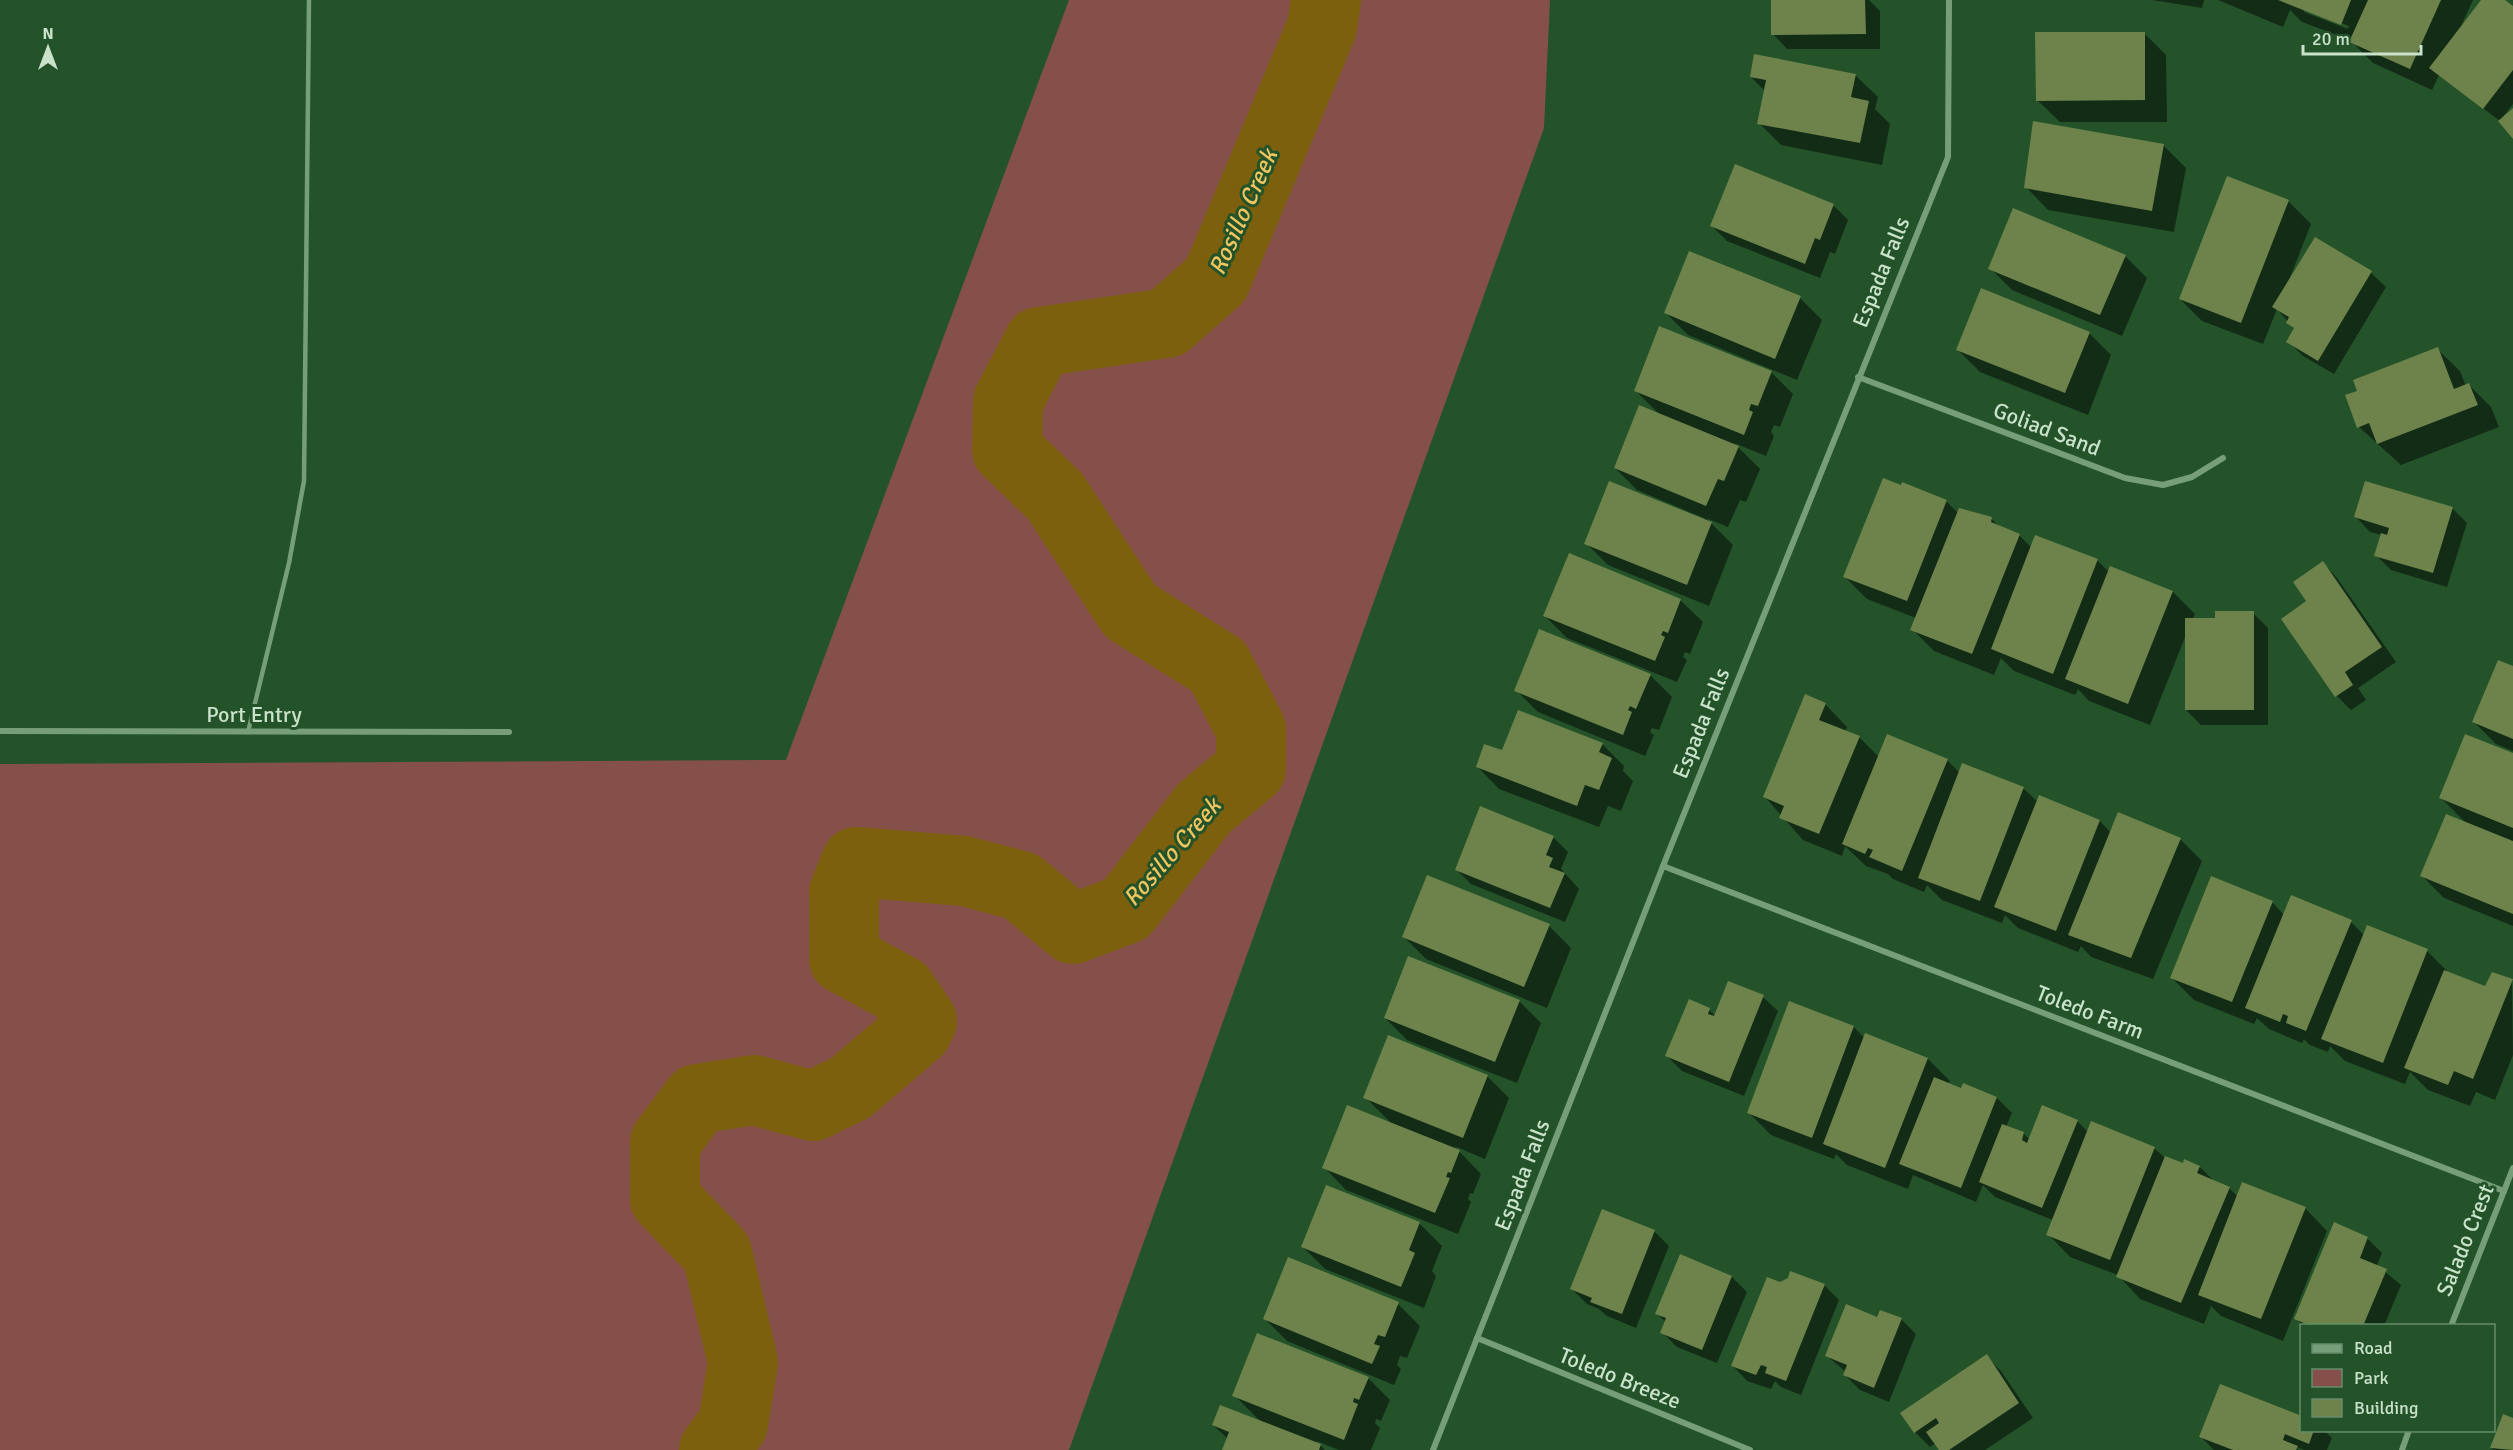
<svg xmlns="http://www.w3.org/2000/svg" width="2513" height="1450" viewBox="0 0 2513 1450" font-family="Signika,sans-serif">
	<rect width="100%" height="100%" fill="#24532a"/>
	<!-- green -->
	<polygon fill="#86504a" points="1069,0 1550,0 1544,128 1069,1450 0,1450 0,764 786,760"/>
	<!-- shadow -->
	<g fill="#0007" fill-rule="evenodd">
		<polygon points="1772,0 1869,0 1880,11 1880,49 1787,49 1773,34"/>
		<polygon points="2152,0 2204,0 2202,8"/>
		<path d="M2218,0H2473L2461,26L2483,0H2503L2513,8V104L2503,117L2513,110V137L2500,121L2439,75L2432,90L2373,63L2350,40L2302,22L2290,10L2283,27ZM2304,9L2349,26L2348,29L2304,12Z"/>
		<polygon points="2144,33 2166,55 2167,122 2060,122 2037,100"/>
		<polygon points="1855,75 1878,97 1875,109 1890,124 1882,165 1781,145 1759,123 1765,91 1751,77"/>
		<polygon points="2163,145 2186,168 2174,232 2048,210 2026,187"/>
		<polygon points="2228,177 2289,202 2311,224 2289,280 2315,239 2371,273 2386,287 2334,374 2303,356 2288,341 2295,330 2277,309 2263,344 2202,321 2180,299"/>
		<polygon points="1833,205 1848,220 1835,254 1830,252 1820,278 1727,241 1712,226"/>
		<polygon points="2125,256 2147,278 2122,336 2012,290 1990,268"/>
		<polygon points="1800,298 1822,320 1797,380 1688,335 1666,313"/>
		<polygon points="2089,333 2111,355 2088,415 1980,372 1958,350"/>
		<polygon points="2437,349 2460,371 2466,386 2469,385 2491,407 2499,427 2401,465 2359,427 2359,392"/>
		<polygon points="1771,372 1793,394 1780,427 1774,425 1771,432 1774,436 1766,456 1734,443 1760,469 1746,502 1740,500 1728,527 1706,518 1733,545 1709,606 1608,565 1586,543 1703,520 1704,518 1637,490 1615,468 1659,414 1635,390"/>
		<polygon points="1946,501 1958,513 1992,519 2000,528 2019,535 2032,548 2097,560 2109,572 2111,568 2173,592 2195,614 2193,619 2216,619 2253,613 2268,628 2268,725 2201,725 2186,710 2186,635 2150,725 2089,701 2078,689 2075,695 2014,671 2001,658 1994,675 1934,651 1912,629 1916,618 1867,599 1845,577"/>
		<polygon points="2452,508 2467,523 2447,587 2391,570 2376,555 2382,535 2370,532 2356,517"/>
		<polygon points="2323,563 2337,578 2396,662 2358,688 2366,700 2351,710 2337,696 2308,601"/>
		<polygon points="1680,600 1703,622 1690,654 1685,652 1683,657 1687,660 1677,682 1567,638 1545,616"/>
		<polygon points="2513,668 2513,751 2496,744 2474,722"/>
		<polygon points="1650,675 1672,697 1659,730 1652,728 1650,732 1654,735 1645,756 1538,712 1516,690"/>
		<polygon points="1825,704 1847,727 1845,732 1859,737 1879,757 1947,760 1960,773 2023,788 2038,802 2040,797 2100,821 2111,833 2180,839 2202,861 2153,979 2091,957 2081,946 2078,952 2018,928 2005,915 2002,923 1942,900 1927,885 1924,892 1893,879 1888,874 1866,866 1845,846 1842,856 1803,840 1765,797"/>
		<polygon points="1602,744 1624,766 1623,771 1633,781 1621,811 1608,806 1599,827 1499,789 1477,766 1503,752"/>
		<polygon points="2513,755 2513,926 2444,898 2422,876 2467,824 2441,798"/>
		<polygon points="1553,837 1568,852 1561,869 1579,889 1565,922 1471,884 1457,870"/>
		<polygon points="2272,902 2284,915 2351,922 2364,935 2427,951 2449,973 2486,988 2512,981 2513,1055 2495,1100 2476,1092 2470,1106 2428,1090 2410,1072 2405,1084 2345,1061 2330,1046 2328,1052 2310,1045 2304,1039 2302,1043 2269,1029 2257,1018 2254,1024 2194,1000 2172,978"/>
		<polygon points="1549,926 1571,948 1547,1008 1426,959 1404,937"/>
		<polygon points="1763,997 1778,1011 1744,1096 1682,1071 1667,1056 1709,1010 1715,1016"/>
		<polygon points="1519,1001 1541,1023 1517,1083 1407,1040 1385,1018"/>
		<polygon points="1790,1003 1854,1027 1865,1039 1928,1059 1950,1081 1948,1084 1962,1090 1964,1085 1997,1098 2012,1113 2006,1127 2024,1134 2030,1140 2077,1121 2088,1132 2154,1148 2166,1159 2183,1165 2185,1161 2200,1167 2215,1182 2229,1188 2238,1197 2305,1208 2327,1231 2283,1341 2221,1316 2211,1306 2204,1324 2140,1299 2118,1275 2070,1257 2048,1234 2053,1220 1995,1197 1983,1185 1976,1202 1913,1175 1908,1189 1847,1165 1836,1154 1834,1159 1771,1135 1749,1113"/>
		<polygon points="1487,1076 1509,1098 1485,1159 1454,1146 1481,1174 1473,1194 1470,1193 1468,1199 1471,1202 1458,1234 1346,1190 1324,1167 1392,1124 1365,1097"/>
		<polygon points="1326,1187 1420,1224 1442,1246 1432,1271 1436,1276 1424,1308 1325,1269 1303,1247"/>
		<polygon points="1654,1231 1669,1246 1636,1328 1607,1316 1599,1309 1587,1304 1572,1289"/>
		<polygon points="2367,1238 2382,1253 2377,1265 2401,1285 2384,1326 2303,1326 2296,1318"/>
		<polygon points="1680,1256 1732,1277 1747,1292 1717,1363 1677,1347 1662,1332 1666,1322 1657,1314"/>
		<polygon points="1780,1284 1824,1285 1839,1300 1801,1395 1781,1387 1775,1381 1771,1389 1747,1381 1733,1366"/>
		<polygon points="1398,1304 1420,1326 1407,1358 1400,1356 1397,1365 1401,1369 1394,1385 1287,1341 1265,1319"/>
		<polygon points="1878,1319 1901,1319 1916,1334 1889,1402 1860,1390 1845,1375 1846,1372 1827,1356"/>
		<polygon points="1986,1356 2001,1371 2033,1418 1985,1450 1940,1450 1936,1443 1930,1447 1915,1432"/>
		<polygon points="1368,1378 1390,1400 1381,1421 1376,1419 1375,1423 1380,1428 1371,1450 1339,1450 1316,1441 1325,1450 1223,1450 1228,1439 1213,1425 1261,1422 1234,1395"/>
		<polygon points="2513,1420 2513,1450 2494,1450 2491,1448"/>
		<polygon points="2302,1430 2324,1430 2332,1438 2327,1450 2304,1450 2296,1447 2299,1450 2214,1450 2201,1437"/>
	</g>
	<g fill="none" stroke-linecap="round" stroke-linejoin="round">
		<!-- river -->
		<polyline stroke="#7d600d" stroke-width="70" points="714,1450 733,1424 743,1362 717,1253 665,1199 665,1142 697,1099 754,1090 813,1106 850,1088 917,1031 922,1021 901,990 844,959 844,892 856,862 964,871 1021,886 1073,929 1126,909 1204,808 1251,769 1251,729 1218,666 1130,611 1055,496 1007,450 1008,401 1039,342 1167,323 1216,280 1322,27 1326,0"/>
	</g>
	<!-- building -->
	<g fill="#6d834b">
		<polygon points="1771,0 1865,0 1866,34 1771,35"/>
		<polygon points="2278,0 2351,0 2341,25"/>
		<polygon points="2368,0 2441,0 2410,69 2349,42"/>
		<polygon points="2481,0 2505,0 2513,6 2513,70 2483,109 2429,68"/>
		<polygon points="2035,32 2145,32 2145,100 2036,101"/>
		<polygon points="1754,54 1856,74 1851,97 1869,101 1860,143 1757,124 1766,80 1750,77"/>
		<polygon points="2513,108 2513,139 2498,121"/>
		<polygon points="2033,121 2164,144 2152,211 2024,188"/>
		<polygon points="1735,164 1834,204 1820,240 1815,238 1805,264 1710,226"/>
		<polygon points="2227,176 2289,200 2241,323 2179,299"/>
		<polygon points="2013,208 2126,255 2100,315 1988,269"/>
		<polygon points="2315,237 2372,271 2318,361 2286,342 2294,328 2286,323 2289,317 2272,307"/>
		<polygon points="1689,251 1801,296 1775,359 1664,313"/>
		<polygon points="1981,288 2090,332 2065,393 1956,350"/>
		<polygon points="1659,326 1772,371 1758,406 1751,404 1749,410 1753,412 1744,435 1634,391"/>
		<polygon points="2438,347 2454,389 2469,383 2478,405 2377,444 2369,423 2357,428 2345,395 2357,391 2353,380"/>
		<polygon points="1639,405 1739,446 1724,481 1718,479 1706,506 1614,468"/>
		<polygon points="1883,478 1901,485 1902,482 1947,500 1907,601 1843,577"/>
		<polygon points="1609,481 1712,522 1687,585 1584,544"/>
		<polygon points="2365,481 2453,507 2433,573 2374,556 2381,533 2387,535 2389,528 2354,517"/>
		<polygon points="1959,508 1992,517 1991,522 2020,534 1972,654 1910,630"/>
		<polygon points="2035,535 2098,559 2053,674 1991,649"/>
		<polygon points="1569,553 1681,599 1668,633 1663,631 1661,635 1665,637 1655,661 1543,616"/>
		<polygon points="2323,561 2382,647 2345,672 2353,685 2335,697 2281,619 2306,601 2293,582"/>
		<polygon points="2110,566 2173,591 2128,704 2065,679"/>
		<polygon points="2215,611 2254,611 2254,710 2185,710 2185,618 2215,618"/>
		<polygon points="1539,629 1651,674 1636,709 1630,706 1628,710 1632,712 1623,735 1514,691"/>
		<polygon points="2498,660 2513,666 2513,739 2472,722"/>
		<polygon points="1805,694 1826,703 1819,720 1860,736 1819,834 1779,818 1784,806 1763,797"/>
		<polygon points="1518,710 1603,743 1599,752 1612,758 1599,790 1585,785 1577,806 1476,767 1484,744 1502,750"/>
		<polygon points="1887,734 1948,759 1902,871 1869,857 1873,850 1868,848 1865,854 1842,844"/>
		<polygon points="2465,734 2513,753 2513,828 2439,798"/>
		<polygon points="1962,763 2024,787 1980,901 1918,878"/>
		<polygon points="2039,795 2100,820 2056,931 1994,907"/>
		<polygon points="1480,806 1554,836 1546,855 1553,858 1549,867 1565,873 1550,908 1455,870"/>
		<polygon points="2118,812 2181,838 2131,958 2068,935"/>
		<polygon points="2446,814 2513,841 2513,914 2420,876"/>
		<polygon points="1427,875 1550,924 1524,987 1402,937"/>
		<polygon points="2211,876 2273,901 2232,1002 2170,978"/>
		<polygon points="2291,895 2352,920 2306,1031 2286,1023 2288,1016 2283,1014 2280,1022 2245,1008"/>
		<polygon points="2367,925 2428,949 2383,1063 2321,1039"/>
		<polygon points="1408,956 1520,1000 1495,1062 1384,1018"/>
		<polygon points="2444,970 2485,986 2492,972 2513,979 2473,1079 2454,1071 2448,1085 2404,1068"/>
		<polygon points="1728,981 1764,995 1729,1082 1665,1056 1689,999 1710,1008 1708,1014 1714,1016"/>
		<polygon points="1789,1001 1854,1026 1812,1138 1747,1113"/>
		<polygon points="1865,1033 1928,1058 1885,1168 1823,1144"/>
		<polygon points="1388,1035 1488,1075 1463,1138 1363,1098"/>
		<polygon points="1934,1077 1961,1088 1963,1083 1997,1097 1961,1188 1899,1164"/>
		<polygon points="1347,1105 1460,1150 1451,1173 1448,1172 1446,1177 1450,1178 1435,1213 1322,1168"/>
		<polygon points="2042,1105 2078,1120 2042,1208 1979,1182 2002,1124 2024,1132 2022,1140 2027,1143"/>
		<polygon points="2091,1121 2155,1147 2110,1260 2046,1235"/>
		<polygon points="2165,1156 2183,1163 2184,1159 2200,1166 2197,1173 2230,1187 2181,1303 2116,1277"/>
		<polygon points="2242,1182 2306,1207 2261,1319 2198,1295"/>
		<polygon points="1326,1185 1420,1222 1409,1250 1415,1253 1401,1287 1301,1247"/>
		<polygon points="1602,1209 1655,1230 1622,1314 1590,1302 1592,1298 1570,1289"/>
		<polygon points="2334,1222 2368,1237 2360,1258 2387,1269 2363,1326 2311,1326 2294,1319"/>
		<polygon points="1680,1254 1732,1276 1702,1350 1660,1333 1666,1318 1655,1314"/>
		<polygon points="1288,1257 1399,1302 1385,1337 1378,1335 1374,1344 1380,1346 1372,1364 1263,1319"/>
		<polygon points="1790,1271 1825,1284 1786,1381 1765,1373 1767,1367 1761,1365 1756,1375 1731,1366 1767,1277 1780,1282 1788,1278"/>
		<polygon points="1846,1304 1877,1317 1880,1310 1902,1318 1874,1388 1843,1375 1847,1365 1825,1356"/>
		<polygon points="1257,1333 1369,1377 1359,1400 1354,1398 1353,1402 1358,1404 1344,1440 1232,1396"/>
		<polygon points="1987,1354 2019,1403 1949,1450 1939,1450 1926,1432 1939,1423 1936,1418 1914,1433 1900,1413"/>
		<polygon points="2220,1384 2302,1416 2302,1430 2314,1430 2309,1444 2285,1434 2283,1440 2298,1446 2296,1450 2233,1450 2199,1437"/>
		<polygon points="1220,1405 1321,1444 1319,1450 1222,1450 1229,1432 1212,1425"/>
		<polygon points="2503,1414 2513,1418 2513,1450 2490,1448"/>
	</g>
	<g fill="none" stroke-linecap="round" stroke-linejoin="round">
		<!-- lane -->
		<polyline stroke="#769f79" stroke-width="4.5" points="248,732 289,563 304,481 309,0"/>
		<!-- street -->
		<g stroke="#769f79" stroke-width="6">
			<polyline points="1858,377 2125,478 2163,485 2192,477 2223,458"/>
			<polyline points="0,731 509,732"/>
			<polyline points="1663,866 2504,1191"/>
			<polyline points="2451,1326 2513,1168"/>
			<polyline points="1477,1338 1750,1450"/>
			<polyline points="1433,1450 1663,866 1948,157 1949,0"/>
			<polyline points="2402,1450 2409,1430"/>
		</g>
	</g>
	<g text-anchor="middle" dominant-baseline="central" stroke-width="6" stroke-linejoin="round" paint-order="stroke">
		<!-- street labels -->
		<g font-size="22" fill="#c9e2ca" stroke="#24532a">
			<text transform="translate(1881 272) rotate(-68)">Espada Falls</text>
			<text transform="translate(2047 429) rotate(21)">Goliad Sand</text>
			<text x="254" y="714">Port Entry</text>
			<text transform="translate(1701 723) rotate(-68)">Espada Falls</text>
			<text transform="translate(2090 1012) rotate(21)">Toledo Farm</text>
			<text transform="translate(1522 1175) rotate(-69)">Espada Falls</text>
			<text transform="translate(2465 1240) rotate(-68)">Salado Crest</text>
			<text transform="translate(1620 1378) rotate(22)">Toledo Breeze</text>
		</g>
		<!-- water labels -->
		<g font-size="24" font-style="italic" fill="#f0c55f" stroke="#24532a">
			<text transform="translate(1243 212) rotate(-66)">Rosillo Creek</text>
			<text transform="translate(1172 852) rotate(-49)">Rosillo Creek</text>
		</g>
	</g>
	<!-- legend -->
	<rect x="2300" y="1324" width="195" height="108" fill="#24532a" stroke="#668c6a" stroke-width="1.5"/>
	<rect x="2312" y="1344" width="30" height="9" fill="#769f79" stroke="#668c6a" stroke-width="1.5"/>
	<text x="2354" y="1354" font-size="18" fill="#c9e2ca">Road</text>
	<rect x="2312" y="1369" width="30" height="18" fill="#86504a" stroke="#668c6a" stroke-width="1.5"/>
	<text x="2354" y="1384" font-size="18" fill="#c9e2ca">Park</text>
	<rect x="2312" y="1399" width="30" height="18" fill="#6d834b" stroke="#668c6a" stroke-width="1.5"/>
	<text x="2354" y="1414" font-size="18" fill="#c9e2ca">Building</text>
	<!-- north arrow -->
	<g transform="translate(48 48)" stroke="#24532a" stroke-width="4.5" paint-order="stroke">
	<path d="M0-4.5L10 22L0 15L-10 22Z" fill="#c9e2ca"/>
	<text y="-9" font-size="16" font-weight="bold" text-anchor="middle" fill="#c9e2ca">N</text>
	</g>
	<!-- scale -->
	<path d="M2303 45v9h118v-9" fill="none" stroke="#c9e2ca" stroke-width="3"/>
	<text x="2312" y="45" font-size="18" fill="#c9e2ca" stroke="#24532a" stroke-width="4.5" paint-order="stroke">20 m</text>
</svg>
